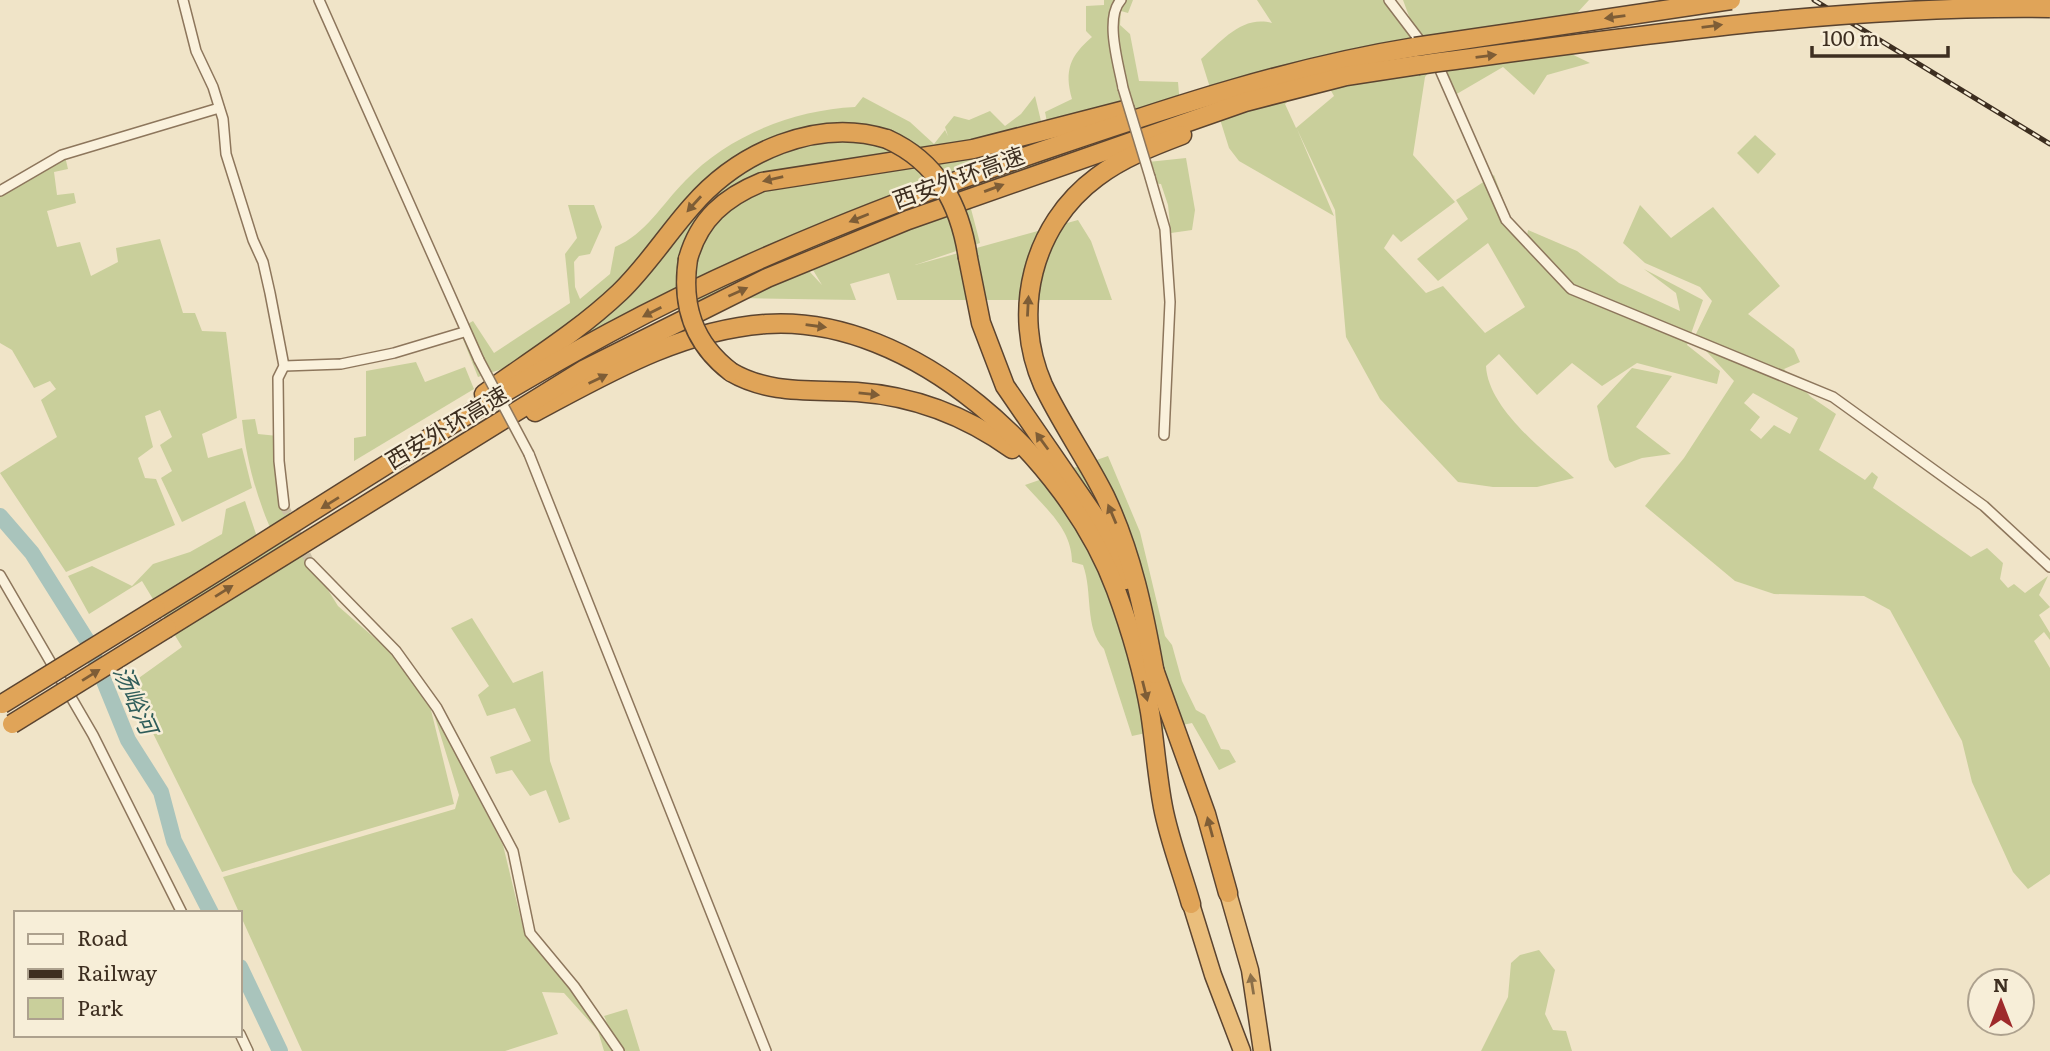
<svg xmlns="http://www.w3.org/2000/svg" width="2050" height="1051" viewBox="0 0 2050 1051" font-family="Literata,'Noto Sans SC',serif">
	<rect width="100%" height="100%" fill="#f0e4c8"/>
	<!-- green -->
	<g fill="#c9cf9b" fill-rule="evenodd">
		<path d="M1104,0H1133L1128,13L1121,11L1120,25L1130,34L1139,81L1178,82L1183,140L1144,142L1141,117L1048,127L1045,112L1072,99C1064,70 1070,56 1092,37L1086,31V6L1104,5Z"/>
		<path d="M1257,0H1393L1410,19L1403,0H1589L1556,36L1559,48L1590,63L1547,75L1534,95L1503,67L1455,95L1445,68L1437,61L1425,77L1413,155L1455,202L1401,242L1393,234L1384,248L1426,293L1443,286L1485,333L1525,307L1488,243L1438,281L1417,259L1468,219L1456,200L1494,175L1516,234L1525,246L1528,230L1577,251L1619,283L1680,311L1676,293L1644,269L1703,300L1687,345L1720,371L1717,384L1637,363L1602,386L1572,363L1537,395L1499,354L1486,366C1488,408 1544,451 1574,478L1537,487H1493L1458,482L1380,399L1346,337L1335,210L1297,129L1334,216L1239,161L1229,148L1201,59C1222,41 1242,15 1272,23ZM1320,71L1334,96L1296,128L1285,104Z"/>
		<path d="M1035,96L1052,167L966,190L980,243L915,265L1078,220L1091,241L1112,300H897L889,273L850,284L856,300L733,298L809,271L822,285L810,265L478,377L459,329L473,321L494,353L570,303L565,254L577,238L568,205H594L602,227L590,254L579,256L574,262L575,287L580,299L610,274L615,247C646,234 662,204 685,181C728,136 793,110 855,107L863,97L910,122L934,144L945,130L948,136L945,127L954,116L969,120L990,111L1005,126L1021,114Z"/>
		<polygon points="1755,135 1776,154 1758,174 1737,153"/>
		<polygon points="64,152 68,169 54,172 57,195 74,193 76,203 47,211 57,247 80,242 91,276 118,262 116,248 160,239 183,313 195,313 202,331 226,332 237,418 202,434 208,458 242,448 252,488 182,522 161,478 172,471 160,445 172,437 160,410 145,416 153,447 138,458 145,478 156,479 175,525 66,572 0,473 57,437 41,400 56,389 50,381 34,388 12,350 0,343 0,189"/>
		<polygon points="1186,158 1195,210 1192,230 1171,233 1168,205 1161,184 1151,183 1155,171 1147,171 1148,162"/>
		<path d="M1640,205L1671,238L1713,207L1780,286L1748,314L1794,349L1800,362L1784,369L1811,397L1836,414L1819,450L1865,480L1872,472L1878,477L1873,488L1971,557L1987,548L2003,563L2000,579L2008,588L2014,584L2025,593L2048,576L2039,595L2050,607L2039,615L2050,633V640L2044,632L2034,641L2050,668V874L2028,889L2013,872L1972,782L1962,741L1890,610L1864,596L1774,594L1735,581L1645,506L1684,458L1734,381L1694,338L1712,301L1700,287L1645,263L1623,243ZM1753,393L1798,418L1790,434L1774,425L1761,439L1750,430L1760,417L1744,403Z"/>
		<polygon points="416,362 425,382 465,367 474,389 354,461 354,438 366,436 366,371"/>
		<polygon points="1632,368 1672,376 1636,427 1671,454 1642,458 1615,468 1609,460 1597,406"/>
		<path d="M255,419L258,434L278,436V479L303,550L338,606L393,654L430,706L454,804L222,872L129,685L182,647L142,581L89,614L68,576L92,566L132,586L153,564L190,552L222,534L226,509L245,501L259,543L275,539C257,499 247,464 242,420Z"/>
		<path d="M1108,456L1140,532L1165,636L1172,645L1182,681L1196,710L1205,715L1221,749L1229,750L1236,762L1219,770L1192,723L1132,736L1104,649C1084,628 1093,592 1083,565L1072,562C1072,529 1046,509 1025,485Z"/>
		<polygon points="472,618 513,683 543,671 550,761 570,819 559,823 546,790 530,796 512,770 496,774 490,757 531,741 515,708 487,716 478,695 489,686 451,628"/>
		<polygon points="433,711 503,845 525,936 607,1022 604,1016 627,1009 640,1051 604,1051 598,1031 564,993 542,992 558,1034 505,1051 302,1051 223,877 455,809 459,795"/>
		<polygon points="1539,950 1555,970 1545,1014 1553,1030 1566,1031 1572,1051 1481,1051 1508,997 1511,963 1520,955"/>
	</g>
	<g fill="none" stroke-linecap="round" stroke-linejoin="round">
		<!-- river -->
		<g stroke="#a9c4bc" stroke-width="16">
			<polyline points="0,516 32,553 88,642 128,740 161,792 174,841 211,913"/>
			<polyline points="240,967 280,1051"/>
		</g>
		<!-- minor-tunnel -->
		<polyline stroke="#ccc0a6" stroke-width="9" stroke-dasharray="9 4.5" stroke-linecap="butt" points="284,505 310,563"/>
		<!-- minor casing -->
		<g stroke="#8d765c" stroke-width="12">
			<g id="minor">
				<polyline points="183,0 196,51 213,87 223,119 226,154 253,240 263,262 270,293 284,366 278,378 279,461 284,505"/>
				<polyline points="319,0 479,360"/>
				<path d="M1121,0C1104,18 1119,66 1123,88"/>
				<polyline points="1389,0 1424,46"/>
				<polyline points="1437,63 1506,220 1571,289 1833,397 1984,506 2050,567"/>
				<polyline points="1150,177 1165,229 1170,302 1164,435"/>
				<polyline points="0,191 62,155 219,108"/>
				<polyline points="284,366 341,364 394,353 464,332"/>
				<polyline points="529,454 766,1051"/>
				<polyline points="310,563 396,651 437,708 513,851 530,933 574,986 619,1051"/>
				<polyline points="0,575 93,735 182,913"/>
				<polyline points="240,1034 248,1051"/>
			</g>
		</g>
		<!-- trunk casing -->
		<g stroke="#5b4430" stroke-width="19">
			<g id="trunk">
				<polyline points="1228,893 1250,970 1262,1051"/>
				<polyline points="1191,904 1213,975 1242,1051"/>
			</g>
		</g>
		<!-- motorway casing -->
		<g stroke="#5b4430" stroke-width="21">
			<g id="motorway">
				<polyline points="968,258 981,323 1005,386 1098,521 1125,580"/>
				<path d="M688,259C699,219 725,197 762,182L973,149L1125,110"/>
				<path d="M731,372C770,395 813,389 857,392C914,396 966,416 1012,449"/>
				<path d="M484,394C530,361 579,331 620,292C647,266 667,234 692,206C739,152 817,117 887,139"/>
				<path d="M535,412C608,373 681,330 766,324C913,314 1068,459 1116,590C1130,628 1143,672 1150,712C1155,744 1157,776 1163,807C1169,839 1182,872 1191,904"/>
				<path d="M156,609C307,517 454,417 609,333C752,256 905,197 1059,145C1176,105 1292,67 1415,47"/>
				<polyline points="167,628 585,369 767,278 908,220 1245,102 1346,76 1418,65"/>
				<polyline points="1152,664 1206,814 1228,893"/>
				<path d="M1155,674C1144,612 1132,553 1105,496C1086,458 1061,423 1043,385C1011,312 1032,225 1097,177C1122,158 1153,146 1182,135"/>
			</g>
		</g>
		<!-- minor -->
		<use href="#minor" stroke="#faf1dc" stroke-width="9"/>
		<!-- trunk -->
		<use href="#trunk" stroke="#eabe7c" stroke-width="16"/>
		<!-- motorway -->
		<use href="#motorway" stroke="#e0a458" stroke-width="18"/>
		<!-- rail casing -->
		<g stroke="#3d2e20" stroke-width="5">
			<polyline id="rail" points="1814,0 2050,144"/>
		</g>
		<!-- rail -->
		<use href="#rail" stroke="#f7eed8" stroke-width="2.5" stroke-dasharray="8" stroke-linecap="butt"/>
		<!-- minor-bridge casing -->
		<g stroke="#8d765c" stroke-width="12" stroke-linecap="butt">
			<g id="minor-bridge">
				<polyline points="1123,88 1150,177"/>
				<polyline points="479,360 529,454"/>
			</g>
		</g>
		<!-- motorway-bridge casing -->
		<g stroke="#5b4430" stroke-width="21" stroke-linecap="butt">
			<g id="motorway-bridge">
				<polyline points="1415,47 1731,0"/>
				<path d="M1418,65C1628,37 1838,5 2050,8"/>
				<path d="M887,139C938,162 960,205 968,258"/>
				<path d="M688,259C681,305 693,343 731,372"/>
				<polyline points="2,704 156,609"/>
				<polyline points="12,724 167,628"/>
			</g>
		</g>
		<!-- minor-bridge -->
		<use href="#minor-bridge" stroke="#faf1dc" stroke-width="9"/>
		<!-- motorway-bridge -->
		<use href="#motorway-bridge" stroke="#e0a458" stroke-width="18"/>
	</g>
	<!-- one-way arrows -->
	<defs><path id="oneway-solid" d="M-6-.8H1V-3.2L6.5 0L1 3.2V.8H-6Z" transform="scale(1.75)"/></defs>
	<g fill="#7e5d36">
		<use href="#oneway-solid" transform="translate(1615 17) rotate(172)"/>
		<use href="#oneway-solid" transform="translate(1712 26) rotate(-7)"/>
		<use href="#oneway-solid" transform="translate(1486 56) rotate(-7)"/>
		<use href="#oneway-solid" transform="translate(773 179) rotate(167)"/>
		<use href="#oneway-solid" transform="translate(994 188) rotate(-20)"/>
		<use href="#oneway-solid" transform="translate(694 204) rotate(132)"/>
		<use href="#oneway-solid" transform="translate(859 218) rotate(158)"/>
		<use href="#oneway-solid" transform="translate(738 292) rotate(-24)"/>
		<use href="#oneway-solid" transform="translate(1028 306) rotate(-87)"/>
		<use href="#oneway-solid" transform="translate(652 312) rotate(153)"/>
		<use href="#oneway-solid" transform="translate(816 326) rotate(8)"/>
		<use href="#oneway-solid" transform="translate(598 379) rotate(-26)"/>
		<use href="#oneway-solid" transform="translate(869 394) rotate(6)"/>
		<use href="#oneway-solid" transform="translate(1042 441) rotate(-126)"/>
		<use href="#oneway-solid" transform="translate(330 503) rotate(148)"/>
		<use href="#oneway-solid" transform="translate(1112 514) rotate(-113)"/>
		<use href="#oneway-solid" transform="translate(224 591) rotate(-32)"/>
		<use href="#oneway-solid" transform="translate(91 675) rotate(-32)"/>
		<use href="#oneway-solid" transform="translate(1145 691) rotate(76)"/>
		<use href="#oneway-solid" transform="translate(1210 827) rotate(-105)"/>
	</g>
	<use fill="#8b6f49" href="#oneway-solid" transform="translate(1252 984) rotate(-99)"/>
	<g text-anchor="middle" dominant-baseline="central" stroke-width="5" stroke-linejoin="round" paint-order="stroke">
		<!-- street labels -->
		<g font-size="23" fill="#3d2e20" stroke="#f7eed8">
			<text transform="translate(958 176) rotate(-20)">西安外环高速</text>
			<text transform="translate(446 426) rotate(-31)">西安外环高速</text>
		</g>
		<!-- water labels -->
		<g font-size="24" font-style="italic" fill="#2f5d5a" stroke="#f7eed8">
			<text transform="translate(137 699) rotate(66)">汤峪河</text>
		</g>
	</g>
	<!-- legend -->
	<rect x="14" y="911" width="228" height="126" fill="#f7eed8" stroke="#ada18e" stroke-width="2"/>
	<rect x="28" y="934" width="35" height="10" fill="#faf1dc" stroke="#ada18e" stroke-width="2"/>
	<text x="77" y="946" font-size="21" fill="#3d2e20">Road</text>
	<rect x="28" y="969" width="35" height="10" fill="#3d2e20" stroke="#ada18e" stroke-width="2"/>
	<text x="77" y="981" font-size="21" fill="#3d2e20">Railway</text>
	<rect x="28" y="998" width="35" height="21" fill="#c9cf9b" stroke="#ada18e" stroke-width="2"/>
	<text x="77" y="1016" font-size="21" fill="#3d2e20">Park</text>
	<!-- north arrow -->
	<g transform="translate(2001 1002)"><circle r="33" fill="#f7eed8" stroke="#ada18e" stroke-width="2"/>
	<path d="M0-5L12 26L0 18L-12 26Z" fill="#9e2a2b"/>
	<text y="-10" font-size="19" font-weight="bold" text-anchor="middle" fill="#3d2e20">N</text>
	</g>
	<!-- scale -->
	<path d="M1812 46v10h136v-10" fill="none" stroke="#3d2e20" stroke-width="3.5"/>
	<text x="1822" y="46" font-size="21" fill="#3d2e20" stroke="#f7eed8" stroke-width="5" paint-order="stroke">100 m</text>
</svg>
